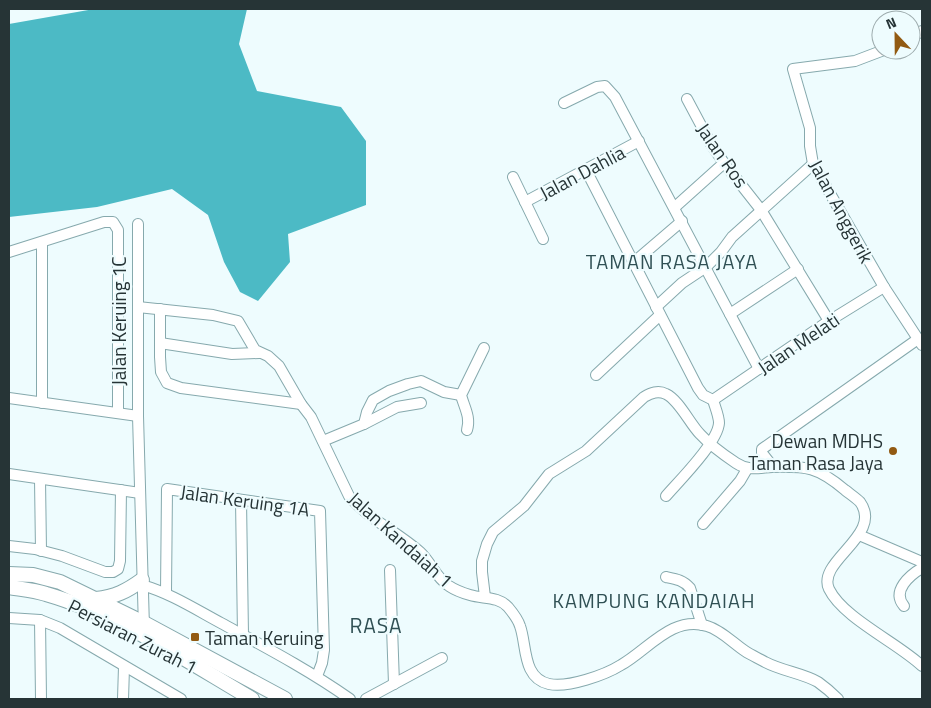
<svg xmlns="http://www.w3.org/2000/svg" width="931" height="708" viewBox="0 0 931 708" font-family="'Titillium Web',sans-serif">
	<rect width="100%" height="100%" fill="#eefcfe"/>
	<!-- water -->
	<polygon fill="#4cbac5" points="94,9 247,9 239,44 257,91 341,107 366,141 366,205 288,234 290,262 258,301 240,292 224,262 208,215 172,189 97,207 9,217 9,24"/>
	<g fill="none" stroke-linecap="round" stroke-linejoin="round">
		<!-- street casing -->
		<g stroke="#86a9ad" stroke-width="12">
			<g id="street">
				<polyline points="911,37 922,31"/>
				<polyline points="884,50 855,61 793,69 810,128 810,146 813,164 884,287 922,345"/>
				<polyline points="687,99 711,144 724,163 761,210 829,321"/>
				<polyline points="564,103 597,87 605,86 615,97 759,369"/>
				<polyline points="586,170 698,388 703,395 713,400"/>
				<polyline points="513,177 543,239"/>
				<polyline points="525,202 639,141"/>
				<polyline points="675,207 724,163"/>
				<polyline points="138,224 138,416 144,628"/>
				<polyline points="9,252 104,222 113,222 118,230 118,412"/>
				<polyline points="633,263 682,221"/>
				<path d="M138,307L213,315L238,321L255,350L268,356L279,366L301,404L311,417L349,496C371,521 396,531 420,552C431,562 436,578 449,586C455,590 463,593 470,595C483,599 498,596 508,607C513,613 518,619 520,626C527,645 522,678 549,684C568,688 605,675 621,665C648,650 672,615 707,626C721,630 733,643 745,651C751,655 758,658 765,662C782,671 802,673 818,682C825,687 832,693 838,699"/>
				<polyline points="656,307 682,283 706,267 721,252 732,237 813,164"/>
				<polyline points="160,309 160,357 161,372 167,383 181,388 301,404"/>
				<polyline points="730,314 798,269"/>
				<polyline points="160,343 232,354 259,353"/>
				<polyline points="596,375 660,315"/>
				<polyline points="9,398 138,416"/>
				<polyline points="713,400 829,321 884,287"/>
				<polyline points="42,403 42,242"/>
				<polyline points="364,424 397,407 421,403"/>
				<path d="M467,430C471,417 464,407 461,395L484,348"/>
				<polyline points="323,441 364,424 367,412 373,400 389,391 408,384 421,381 444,392 461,395"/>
				<polyline points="773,467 762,453 762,449 918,339"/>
				<polyline points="9,474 140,493"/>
				<polyline points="40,479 41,551"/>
				<path d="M666,496C679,481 718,442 719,423C719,416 715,407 713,400"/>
				<polyline points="241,500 243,635"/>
				<polyline points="703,524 740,481 747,469"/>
				<polyline points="859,535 922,562"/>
				<polyline points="9,546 35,549 62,556 105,572 113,572 118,569 120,561 121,490"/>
				<polyline points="390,570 394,684"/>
				<path d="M666,577C676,579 683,580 690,588L702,625"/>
				<path d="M142,585C170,593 195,609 221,623C265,647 309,670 350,699"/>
				<polyline points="166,593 167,489 320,511 324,650 322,663 317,676"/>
				<path d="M485,597L482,572V561L487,544L493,532L524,506L549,474L586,451L644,397C651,393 658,390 666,394C679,400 690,424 700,434C710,445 724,455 736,463C748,471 758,468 772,467C807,466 818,467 845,490C850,494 856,498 860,502C884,535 816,561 829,589C843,618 898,643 922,666"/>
				<path d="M904,606C891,591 910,575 922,568"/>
				<polyline points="9,618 40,620 60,628 181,699"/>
				<polyline points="40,620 41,699"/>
				<polyline points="123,699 124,667"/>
				<polyline points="366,699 442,658"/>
			</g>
		</g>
		<!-- secondary casing -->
		<g stroke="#86a9ad" stroke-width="16">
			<g id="secondary">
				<polyline points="9,574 33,575 60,582 144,623 285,699"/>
				<path d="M9,587C21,589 34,590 46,594C119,615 187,661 252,699"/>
				<path d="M96,599C115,597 127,591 142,580"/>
			</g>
		</g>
		<!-- street -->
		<use href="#street" stroke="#fff" stroke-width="10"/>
		<!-- secondary -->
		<use href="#secondary" stroke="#fff" stroke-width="14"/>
	</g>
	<!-- markers -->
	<g fill="#925a12" stroke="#eefcfe" stroke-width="2">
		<circle cx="893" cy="451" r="5"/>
		<rect x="190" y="632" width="10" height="10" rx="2.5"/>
	</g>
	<g text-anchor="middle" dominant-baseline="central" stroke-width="4.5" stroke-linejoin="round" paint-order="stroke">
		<!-- street labels -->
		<g font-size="19" fill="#263436" stroke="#eefcfe">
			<text transform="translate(723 155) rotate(55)">Jalan Ros</text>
			<text transform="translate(582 172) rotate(-28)">Jalan Dahlia</text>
			<text transform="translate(842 211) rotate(62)">Jalan Anggerik</text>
			<text transform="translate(118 321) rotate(-90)">Jalan Keruing 1C</text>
			<text transform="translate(798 343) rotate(-34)">Jalan Melati</text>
			<text transform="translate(245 500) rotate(8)">Jalan Keruing 1A</text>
			<text transform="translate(401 539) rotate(42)">Jalan Kandaiah 1</text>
			<text transform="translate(133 636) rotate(27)">Persiaran Zurah 1</text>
		</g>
		<!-- poi labels -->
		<g font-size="19" fill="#263436" stroke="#eefcfe" text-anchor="end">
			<text x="883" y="440">Dewan MDHS<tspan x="883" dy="22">Taman Rasa Jaya</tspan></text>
			<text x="205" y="637" text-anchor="start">Taman Keruing</text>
		</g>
		<!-- neighbourhood labels -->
		<g font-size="20" letter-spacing="1" fill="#305054" stroke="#eefcfe">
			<text x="672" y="261">TAMAN RASA JAYA</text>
			<text x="654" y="600">KAMPUNG KANDAIAH</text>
		</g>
		<!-- quarter labels -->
		<g font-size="21" letter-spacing="1" fill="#305054" stroke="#eefcfe">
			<text x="376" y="625">RASA</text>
		</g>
	</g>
	<!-- border -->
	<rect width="931" height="708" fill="none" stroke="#263436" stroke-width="20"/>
	<!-- north arrow -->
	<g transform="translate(896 35) rotate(338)"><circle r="24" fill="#eefcfe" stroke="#9eacae"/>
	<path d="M0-4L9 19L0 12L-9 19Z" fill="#925a12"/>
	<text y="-8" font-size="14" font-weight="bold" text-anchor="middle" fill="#263436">N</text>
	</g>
</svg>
